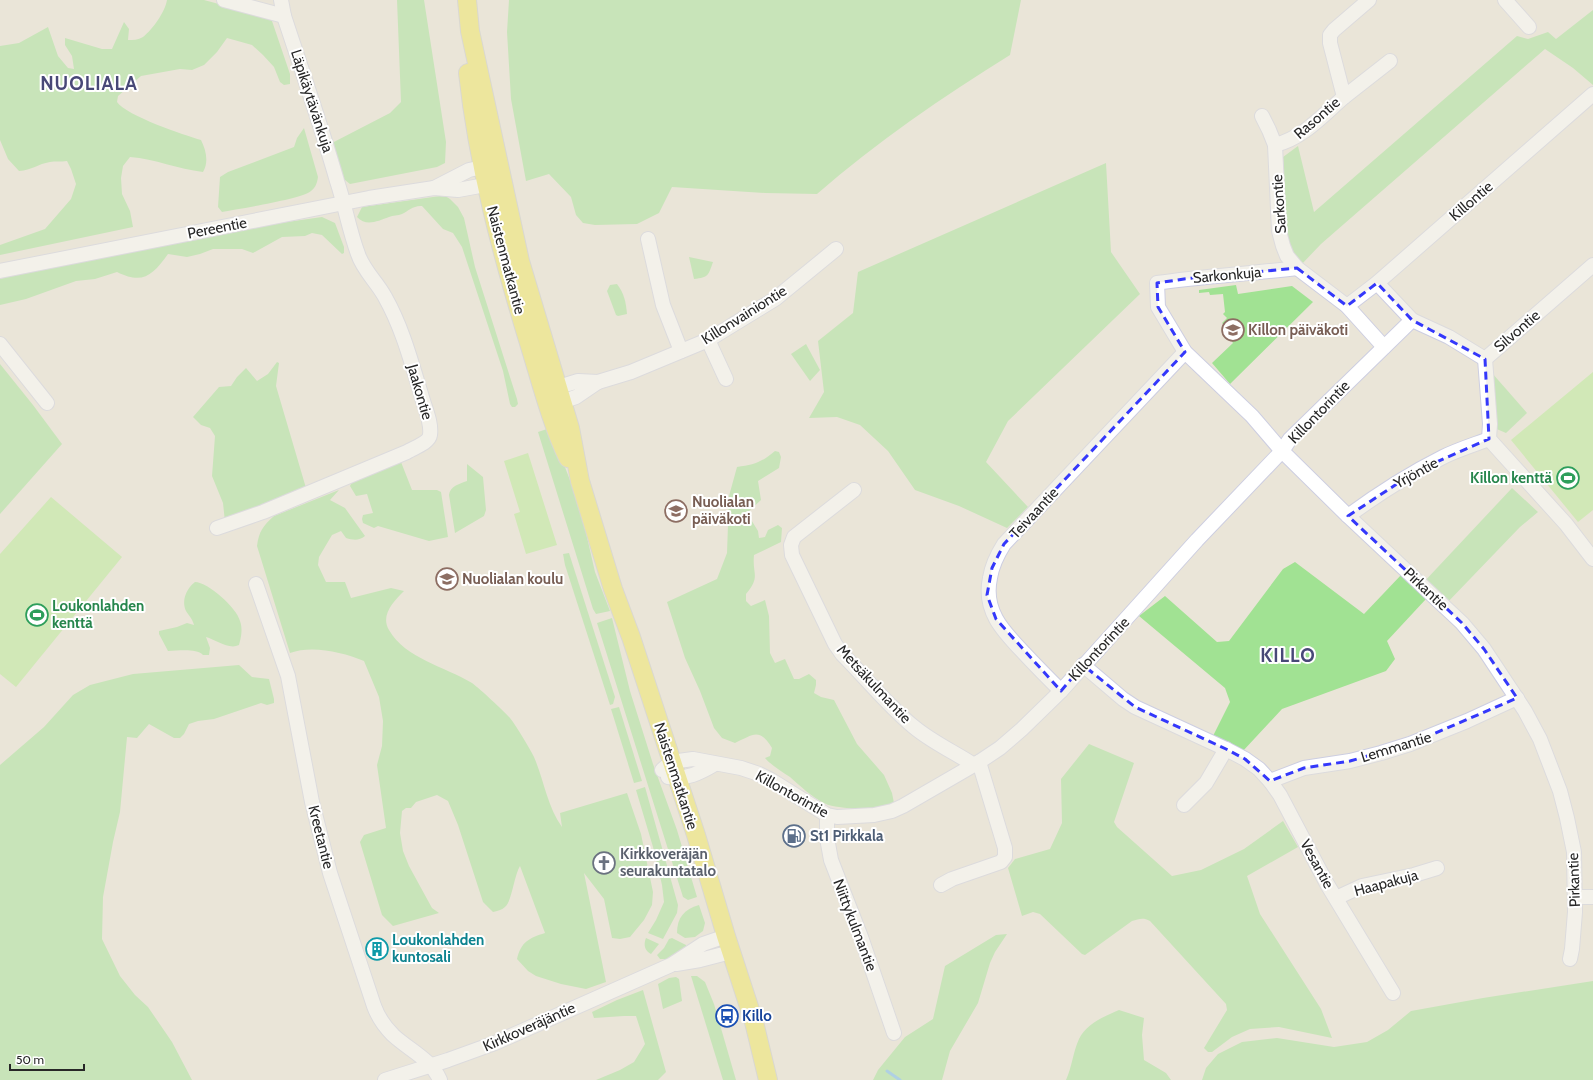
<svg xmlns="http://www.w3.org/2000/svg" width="1593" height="1080" viewBox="0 0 1593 1080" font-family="Cabin,sans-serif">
	<rect width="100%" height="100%" fill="#eae5d8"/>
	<!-- green -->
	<g fill="#a1e293">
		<path d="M167,0H204L267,17L272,21L290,74V84L284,85L280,82L274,67L263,55L252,45L227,38L217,52L204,65L192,70L180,69L141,76L118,96L117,102C127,116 184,135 201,140C206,150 209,162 203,172C178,169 155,159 130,157L123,166L121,178L122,194L130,211L133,227L0,255V245L45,229L71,199L76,184L71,169L67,161C61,162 55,161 50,162C38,164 32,170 19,171L8,159L0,140V46L19,43L48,27L58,56L68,68L74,69L72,56L65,45V38L102,49H112L124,22L129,29L128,40C133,40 138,40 143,37C153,29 165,12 167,0Z"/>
		<polygon points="397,0 424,0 446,142 445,163 437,167 350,184 340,176 330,144 390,113 401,102"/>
		<path d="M509,0H1021L1010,55C942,97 877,142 817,194L765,193L672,187L659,213L637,224L595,225L583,223L576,215L571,197L549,174L526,181L511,99L507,32Z"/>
		<polygon points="1593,10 1593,85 1573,68 1545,49 1321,244 1301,265 1288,246 1283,157 1298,146 1314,212 1517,36 1528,39 1548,32 1556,39"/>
		<path d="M304,128L318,177C317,183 316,187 311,191C302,199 238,209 222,212L218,207L220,177L228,172L294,147L297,138Z"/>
		<polygon points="1106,163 1111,252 1140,294 1008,421 986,462 1028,507 1007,528 959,506 915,490 888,451 860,425 837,417 809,418 824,392 818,341 853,313 858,272"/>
		<path d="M440,196L447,197L450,199L458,207L464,218L475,267L517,399L518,404L515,407H512L510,404L503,371L462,247L453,233L443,229L422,206C414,205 408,211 402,214C398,216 393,215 389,217C378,221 366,227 357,217L362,207Z"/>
		<path d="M322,217L335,223L344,247V253L342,254L322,235L312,233L305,236L282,237L253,253L242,249H213L200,254L187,257L168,254C153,275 143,285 117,272L95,279L76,281L26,299L0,305V279L16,274L287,222Z"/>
		<path d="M689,257L713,262C708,276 709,277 694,279Z"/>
		<path d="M617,284C624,293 626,302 627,314L618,316L616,315L607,291L610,285Z"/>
		<polygon points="1236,285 1238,294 1292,286 1313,302 1230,384 1212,363 1233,343 1230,339 1234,335 1222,323 1227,318 1223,314 1225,312 1223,294 1210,295 1209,292 1199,293 1199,290"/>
		<polygon points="806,344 820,370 810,381 791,354"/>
		<polygon points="277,362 279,363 276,386 306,488 225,522 223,503 212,476 215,436 210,428 201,425 193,417 219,387 231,386 237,377 246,368 257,381 268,374"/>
		<polygon points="0,364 33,405 62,444 0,514"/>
		<polygon points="1492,373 1527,413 1506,433 1492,427"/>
		<polygon points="550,428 573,488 584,524 595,572 610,611 596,614 593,609 538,432"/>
		<path d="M775,451L779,452L781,457L779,468L758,481L761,500L747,513L758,531L759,538L765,537L768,530L778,525L782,528L781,542L754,555C752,575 761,576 746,594V601L751,606L765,600L769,616L770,653L775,663L785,659L794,679H799L809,674L816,680V685L814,693L821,697L834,700L857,744L884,775L892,793L894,803C875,809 859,810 839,807C834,806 829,806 824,803C812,797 800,786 790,777C781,771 772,766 765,758L770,756L772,748C759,727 753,735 735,743L722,738L714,728L700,691L685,658L667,602L717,579L727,553L729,496L737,467C754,465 762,462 775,451Z"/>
		<polygon points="401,462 412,490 437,490 441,492 448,537 429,541 378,526 374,528 363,523 362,519 363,515 373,513 367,494 356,496 350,486 352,482"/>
		<path d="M467,464L483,477L486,510L484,516L455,533L449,495C450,486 459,484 467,481Z"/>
		<polygon points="1512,488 1538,512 1520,527 1445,605 1422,584"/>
		<path d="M339,490L330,500L345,508L365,536C359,541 353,540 346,538L341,531L332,535L319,557L318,565L326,582H345L351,598L391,588L404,591C394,601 380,615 389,630C406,659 444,666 472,683C480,689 504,711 510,718C517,727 529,747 534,757C544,780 547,806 562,827L560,813L627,793L641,834L653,892L652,905L644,920L630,937L620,939L612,938L604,899L584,873L606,982L586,989L561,984L536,976L528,971L517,959C521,942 529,938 545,933L520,866C514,876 512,901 505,907C502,910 497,911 493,912L483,902L458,825L448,801L437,795L416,802L411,808H406L402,811L400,833L403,851L409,866L432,908L439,913L393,926L382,915L360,842L364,835L386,828L377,765L382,746L383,721L379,697L364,661C342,652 312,645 290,653L257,546C259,531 263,526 274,516Z"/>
		<polygon points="569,553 615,697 613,704 610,705 565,565 563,554"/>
		<polygon points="1295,562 1364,614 1402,574 1426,599 1387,641 1395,659 1386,671 1282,709 1242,752 1213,736 1230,702 1225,688 1139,616 1165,596 1217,642 1229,641 1283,569"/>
		<path d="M195,582C208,582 237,608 240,621C243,629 241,638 239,645C229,650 216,640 206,637L210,648L209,655H203C196,648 178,651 168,651L159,634V631L177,627L187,623L194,625C192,618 189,616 186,611C181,600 187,588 195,582Z"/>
		<polygon points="612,618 630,691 653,764 677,830 697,897 688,900 683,897 597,623"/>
		<polygon points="239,665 252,677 269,679 274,699 274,703 267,705 261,703 214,719 198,721 189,724 184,734 180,738 174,738 149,724 137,738 127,737 120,812 113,842 103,897 102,939 120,976 135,995 148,1007 172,1042 192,1080 0,1080 0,765 44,727 73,695 90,685 133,674"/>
		<polygon points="619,707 642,781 634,783 611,709"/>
		<path d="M1089,744L1134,763L1114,822L1117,827L1172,876L1201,870L1244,849L1283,821L1298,847L1247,876L1260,914L1321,1009L1332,1038L1279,1027L1250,1029L1232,1037L1212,1052H1208L1204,1048L1227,1010L1226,1004L1150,921C1143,917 1139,919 1132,921L1085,955L1082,954L1040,914L1033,912L1022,916L1008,868L1015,859L1050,849L1062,823L1061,779Z"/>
		<polygon points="645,787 678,905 677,913 663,939 648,933 656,920 664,902 662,885 653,847 636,790"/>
		<path d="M699,905L705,923L703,931L695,937L685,938L677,933C677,918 684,909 699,905Z"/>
		<polygon points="1007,934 995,952 990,963 978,1003 950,1051 942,1080 873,1080 878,1070 905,1037 933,1019 945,966 996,935"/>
		<path d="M646,938L659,944L651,954C645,951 643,945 646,938Z"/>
		<polygon points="672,938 686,945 686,948 667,959 660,959 657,955 664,948 669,939"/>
		<polygon points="691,976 697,976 705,982 714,1004 736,1080 723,1080"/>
		<polygon points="676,977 679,979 682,1001 663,1009 658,984 669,978"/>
		<polygon points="1593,981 1593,1080 1202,1080 1206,1068 1218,1054 1242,1042 1277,1038 1334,1047 1367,1042 1388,1030 1411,1011 1483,998"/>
		<polygon points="643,990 666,1072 658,1080 596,1080 620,1070 634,1062 645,1044 636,1016 624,1016 594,1018 592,1012 617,1000"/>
		<path d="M1119,1010L1144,1018L1142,1035L1144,1060L1166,1073L1171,1080H1066C1072,1067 1073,1052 1079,1039C1086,1024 1105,1016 1119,1010Z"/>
	</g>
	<!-- pitch -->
	<g fill="#b4ea8e">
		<polygon points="1593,372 1593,510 1578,522 1511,440"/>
		<polygon points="528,453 557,545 526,554 514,514 520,512 504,461"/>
		<polygon points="51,497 122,557 16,687 0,674 0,554"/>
	</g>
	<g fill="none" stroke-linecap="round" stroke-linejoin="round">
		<!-- stream -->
		<polyline stroke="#68b5ef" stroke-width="3" points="887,1071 900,1080"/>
		<!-- minor casing -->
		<g stroke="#cdcee1" stroke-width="16">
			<g id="minor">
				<polyline points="224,0 284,16"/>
				<polyline points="1505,0 1529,27"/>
				<polyline points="1344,97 1390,61"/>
				<polyline points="1262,116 1269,130 1275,145 1279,231 1283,246 1287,256 1297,268 1347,306 1384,347"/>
				<path d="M1275,145C1303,138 1322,116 1344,97L1330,43V35L1334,30L1369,0"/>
				<polyline points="434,188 469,170 492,165"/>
				<polyline points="648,239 663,305 681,351"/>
				<path d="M1297,268C1250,274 1203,276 1157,283L1158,307L1185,352L1252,416L1282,451L1348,516L1462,623L1484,649L1525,711L1540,739L1560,791L1567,818L1574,852L1575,912L1572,949L1570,959"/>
				<polyline points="0,271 369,198 434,188 458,190 496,183"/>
				<polyline points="1377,283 1412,320 1449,337 1485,359 1593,265"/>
				<polyline points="1347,306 1377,283 1593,94"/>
				<polyline points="708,340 726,379"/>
				<polyline points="0,344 47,403"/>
				<polyline points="1485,359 1490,424 1489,439 1566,524 1593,559"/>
				<polyline points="549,390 578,381 598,382 631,372 708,340 775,299 836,249"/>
				<polyline points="552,405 576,397 598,382"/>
				<path d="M854,490L794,537L791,545L792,555L835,644L842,654C866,678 888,706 914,727C932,742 954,752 974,765"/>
				<path d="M1348,516C1378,494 1409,474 1443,457C1457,450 1473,445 1489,439"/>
				<path d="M217,528L263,512L407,452C413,448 429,443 430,435C432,422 424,406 421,394C411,361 402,327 385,297C377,282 363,270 358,254C349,230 345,205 337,181C321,125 302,71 284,16L281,0"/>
				<path d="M256,584L288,676L312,802L330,873L374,1006C378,1017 385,1027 393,1035C409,1050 431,1059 440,1080"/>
				<polyline points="1083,665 1123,699 1135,707 1226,749 1245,759 1259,769 1270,781 1280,795 1327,884 1393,993"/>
				<path d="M1061,691C1048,678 1036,666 1024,653C1003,631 983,611 990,578C992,565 997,555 1004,544L1185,352"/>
				<polyline points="662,770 671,762 693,759 741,768 759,774 771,780 827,815 837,817 874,815 892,811 903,806 979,762 1000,748 1022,729 1061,691 1197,540 1282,451 1290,439 1412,320"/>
				<path d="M668,777C686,780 700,773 715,764"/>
				<polyline points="1270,781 1304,768 1350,761 1381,753 1410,744 1467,721 1517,698"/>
				<polyline points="1184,805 1206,783 1226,749"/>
				<polyline points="827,815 827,838 831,860 861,937 894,1033"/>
				<polyline points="941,885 952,879 1001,862 1005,857 1005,848 979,762"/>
				<polyline points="1575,897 1593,897"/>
				<polyline points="1336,898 1362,886 1414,875 1437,868"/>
				<polyline points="676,964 700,960 731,952"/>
				<polyline points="385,1080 448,1060 495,1043 671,965 703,944 726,936"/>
			</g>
		</g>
		<!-- major casing -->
		<g stroke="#c7c7c7" stroke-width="20">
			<g id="major">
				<polyline points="467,0 470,31 520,261 570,428 580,481 613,589 631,637 696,835 726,936 754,1022 768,1080"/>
				<path d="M468,73C478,165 502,255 529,343C541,382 551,422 568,458"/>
			</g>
		</g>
		<!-- minor -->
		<use href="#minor" stroke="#fff" stroke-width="14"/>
		<!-- major -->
		<use href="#major" stroke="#f2e756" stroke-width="18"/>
	</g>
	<!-- marked area -->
	<path d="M0 0H1593V1080H0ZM1297,268L1347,306L1377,283L1412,320L1485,359L1489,439L1418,470L1348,516L1462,623L1484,649L1517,698L1410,744L1350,761L1304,768L1270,781L1245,759L1226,749L1135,707L1083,665L1061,691L996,619L987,595L992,568L1004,544L1185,352L1158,307L1157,283L1184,279Z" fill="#eae5d8" fill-opacity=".55" fill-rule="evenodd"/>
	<path fill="none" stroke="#3438fb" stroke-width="3" stroke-dasharray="8 5" stroke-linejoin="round" d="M1297,268L1347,306L1377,283L1412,320L1485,359L1489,439L1418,470L1348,516L1462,623L1484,649L1517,698L1410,744L1350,761L1304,768L1270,781L1245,759L1226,749L1135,707L1083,665L1061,691L996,619L987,595L992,568L1004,544L1185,352L1158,307L1157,283L1184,279Z"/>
	<!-- icons -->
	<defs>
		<g id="school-ring" transform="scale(1.15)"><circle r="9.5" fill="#fff" stroke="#8d6e63" stroke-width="1.5"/><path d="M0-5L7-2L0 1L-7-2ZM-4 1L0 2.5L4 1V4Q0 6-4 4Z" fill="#8d6e63"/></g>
		<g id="stadium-ring" transform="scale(1.15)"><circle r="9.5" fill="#fff" stroke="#2e9e5b" stroke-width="1.5"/><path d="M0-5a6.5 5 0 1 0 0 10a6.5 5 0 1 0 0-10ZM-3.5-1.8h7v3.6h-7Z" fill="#2e9e5b"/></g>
		<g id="fuel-ring" transform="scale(1.15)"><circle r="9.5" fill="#fff" stroke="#5c6f8a" stroke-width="1.5"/><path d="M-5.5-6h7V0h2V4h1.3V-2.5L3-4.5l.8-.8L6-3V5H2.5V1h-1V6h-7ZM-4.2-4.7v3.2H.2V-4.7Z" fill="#5c6f8a"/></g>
		<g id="church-ring" transform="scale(1.15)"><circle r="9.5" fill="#fff" stroke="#6b7280" stroke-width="1.5"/><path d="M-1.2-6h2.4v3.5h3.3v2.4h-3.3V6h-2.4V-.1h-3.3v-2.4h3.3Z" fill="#6b7280"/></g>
		<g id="building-ring" transform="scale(1.15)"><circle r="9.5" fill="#fff" stroke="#0f9aa8" stroke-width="1.5"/><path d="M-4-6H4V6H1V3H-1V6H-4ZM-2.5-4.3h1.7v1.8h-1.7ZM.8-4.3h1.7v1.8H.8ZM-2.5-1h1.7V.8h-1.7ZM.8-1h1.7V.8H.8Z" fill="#0f9aa8"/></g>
		<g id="bus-ring" transform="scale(1.15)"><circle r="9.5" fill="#fff" stroke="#1a4fb4" stroke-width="1.5"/><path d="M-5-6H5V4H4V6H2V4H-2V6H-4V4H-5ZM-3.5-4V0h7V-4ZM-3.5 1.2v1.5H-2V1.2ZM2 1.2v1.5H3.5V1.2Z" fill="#1a4fb4"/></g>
	</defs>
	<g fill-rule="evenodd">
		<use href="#school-ring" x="1233" y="330"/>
		<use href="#stadium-ring" x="1568" y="478"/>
		<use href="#school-ring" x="676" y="511"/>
		<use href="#school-ring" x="447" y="579"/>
		<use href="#stadium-ring" x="37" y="615"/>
		<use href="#fuel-ring" x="794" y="836"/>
		<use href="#church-ring" x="604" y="863"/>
		<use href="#building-ring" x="377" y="949"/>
		<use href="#bus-ring" x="727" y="1016"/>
	</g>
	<g text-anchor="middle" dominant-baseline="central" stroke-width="4" stroke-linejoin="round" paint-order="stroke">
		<!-- street labels -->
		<g font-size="15" fill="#272727" stroke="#fff">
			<text transform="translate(312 101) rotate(72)">Läpikäytävänkuja</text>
			<text transform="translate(1317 118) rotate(-41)">Rasontie</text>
			<text transform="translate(1471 201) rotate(-41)">Killontie</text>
			<text transform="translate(1279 204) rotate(-94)">Sarkontie</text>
			<text transform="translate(217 228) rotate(-11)">Pereentie</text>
			<text transform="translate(506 260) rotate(75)">Naistenmatkantie</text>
			<text transform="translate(1227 275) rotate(-5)">Sarkonkuja</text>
			<text transform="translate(744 315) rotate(-32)">Killonvainiontie</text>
			<text transform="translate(1517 331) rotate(-41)">Silvontie</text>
			<text transform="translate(420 392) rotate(74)">Jaakontie</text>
			<text transform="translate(1319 412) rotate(-46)">Killontorintie</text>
			<text transform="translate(1416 473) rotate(-29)">Yrjöntie</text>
			<text transform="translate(1034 513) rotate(-47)">Teivaantie</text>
			<text transform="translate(1426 589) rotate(43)">Pirkantie</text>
			<text transform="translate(1099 649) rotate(-47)">Killontorintie</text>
			<text transform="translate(874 684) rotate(47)">Metsäkulmantie</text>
			<text transform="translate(1396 747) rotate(-17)">Lemmantie</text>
			<text transform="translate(676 776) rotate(72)">Naistenmatkantie</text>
			<text transform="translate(792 794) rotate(29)">Killontorintie</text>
			<text transform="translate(321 837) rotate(76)">Kreetantie</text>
			<text transform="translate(1317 864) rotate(61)">Vesantie</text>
			<text transform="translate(1574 880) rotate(-92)">Pirkantie</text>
			<text transform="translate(1386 883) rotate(-15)">Haapakuja</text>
			<text transform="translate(855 925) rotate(69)">Niittykulmantie</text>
			<text transform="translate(529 1027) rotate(-24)">Kirkkoveräjäntie</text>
		</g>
		<!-- education labels -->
		<g font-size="15" font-weight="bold" fill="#785e54" stroke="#fff" text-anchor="start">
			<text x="1248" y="330">Killon päiväkoti</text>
			<text x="692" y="502">Nuolialan<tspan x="692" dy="17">päiväkoti</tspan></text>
			<text x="462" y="579">Nuolialan koulu</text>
		</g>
		<!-- leisure labels -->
		<g font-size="15" font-weight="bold" fill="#27864d" stroke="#fff" text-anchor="end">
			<text x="1552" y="478">Killon kenttä</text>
			<text x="52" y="606" text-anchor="start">Loukonlahden<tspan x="52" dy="17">kenttä</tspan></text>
		</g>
		<!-- service labels -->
		<g font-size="15" font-weight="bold" fill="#4e5e75" stroke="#fff" text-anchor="start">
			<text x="810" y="836">St1 Pirkkala</text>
		</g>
		<!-- worship labels -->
		<g font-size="15" font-weight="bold" fill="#5b616d" stroke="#fff" text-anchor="start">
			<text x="620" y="854">Kirkkoveräjän<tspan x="620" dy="17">seurakuntatalo</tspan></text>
		</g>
		<!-- culture labels -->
		<g font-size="15" font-weight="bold" fill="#0d838f" stroke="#fff" text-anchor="start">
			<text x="392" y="940">Loukonlahden<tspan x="392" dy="17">kuntosali</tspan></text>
		</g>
		<!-- transit labels -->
		<g font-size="15" font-weight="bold" fill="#164399" stroke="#fff" text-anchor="start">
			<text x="742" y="1016">Killo</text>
		</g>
		<!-- district labels -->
		<g font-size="19" font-weight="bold" letter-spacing="1" fill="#484877" stroke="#fff">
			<text x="89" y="83">NUOLIALA</text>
			<text x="1288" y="655">KILLO</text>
		</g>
	</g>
	<!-- scale -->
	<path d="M10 1064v6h74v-6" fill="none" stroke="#272727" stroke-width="2"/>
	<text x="16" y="1064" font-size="12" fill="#272727" stroke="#ffffff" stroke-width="3" paint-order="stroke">50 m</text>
</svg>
